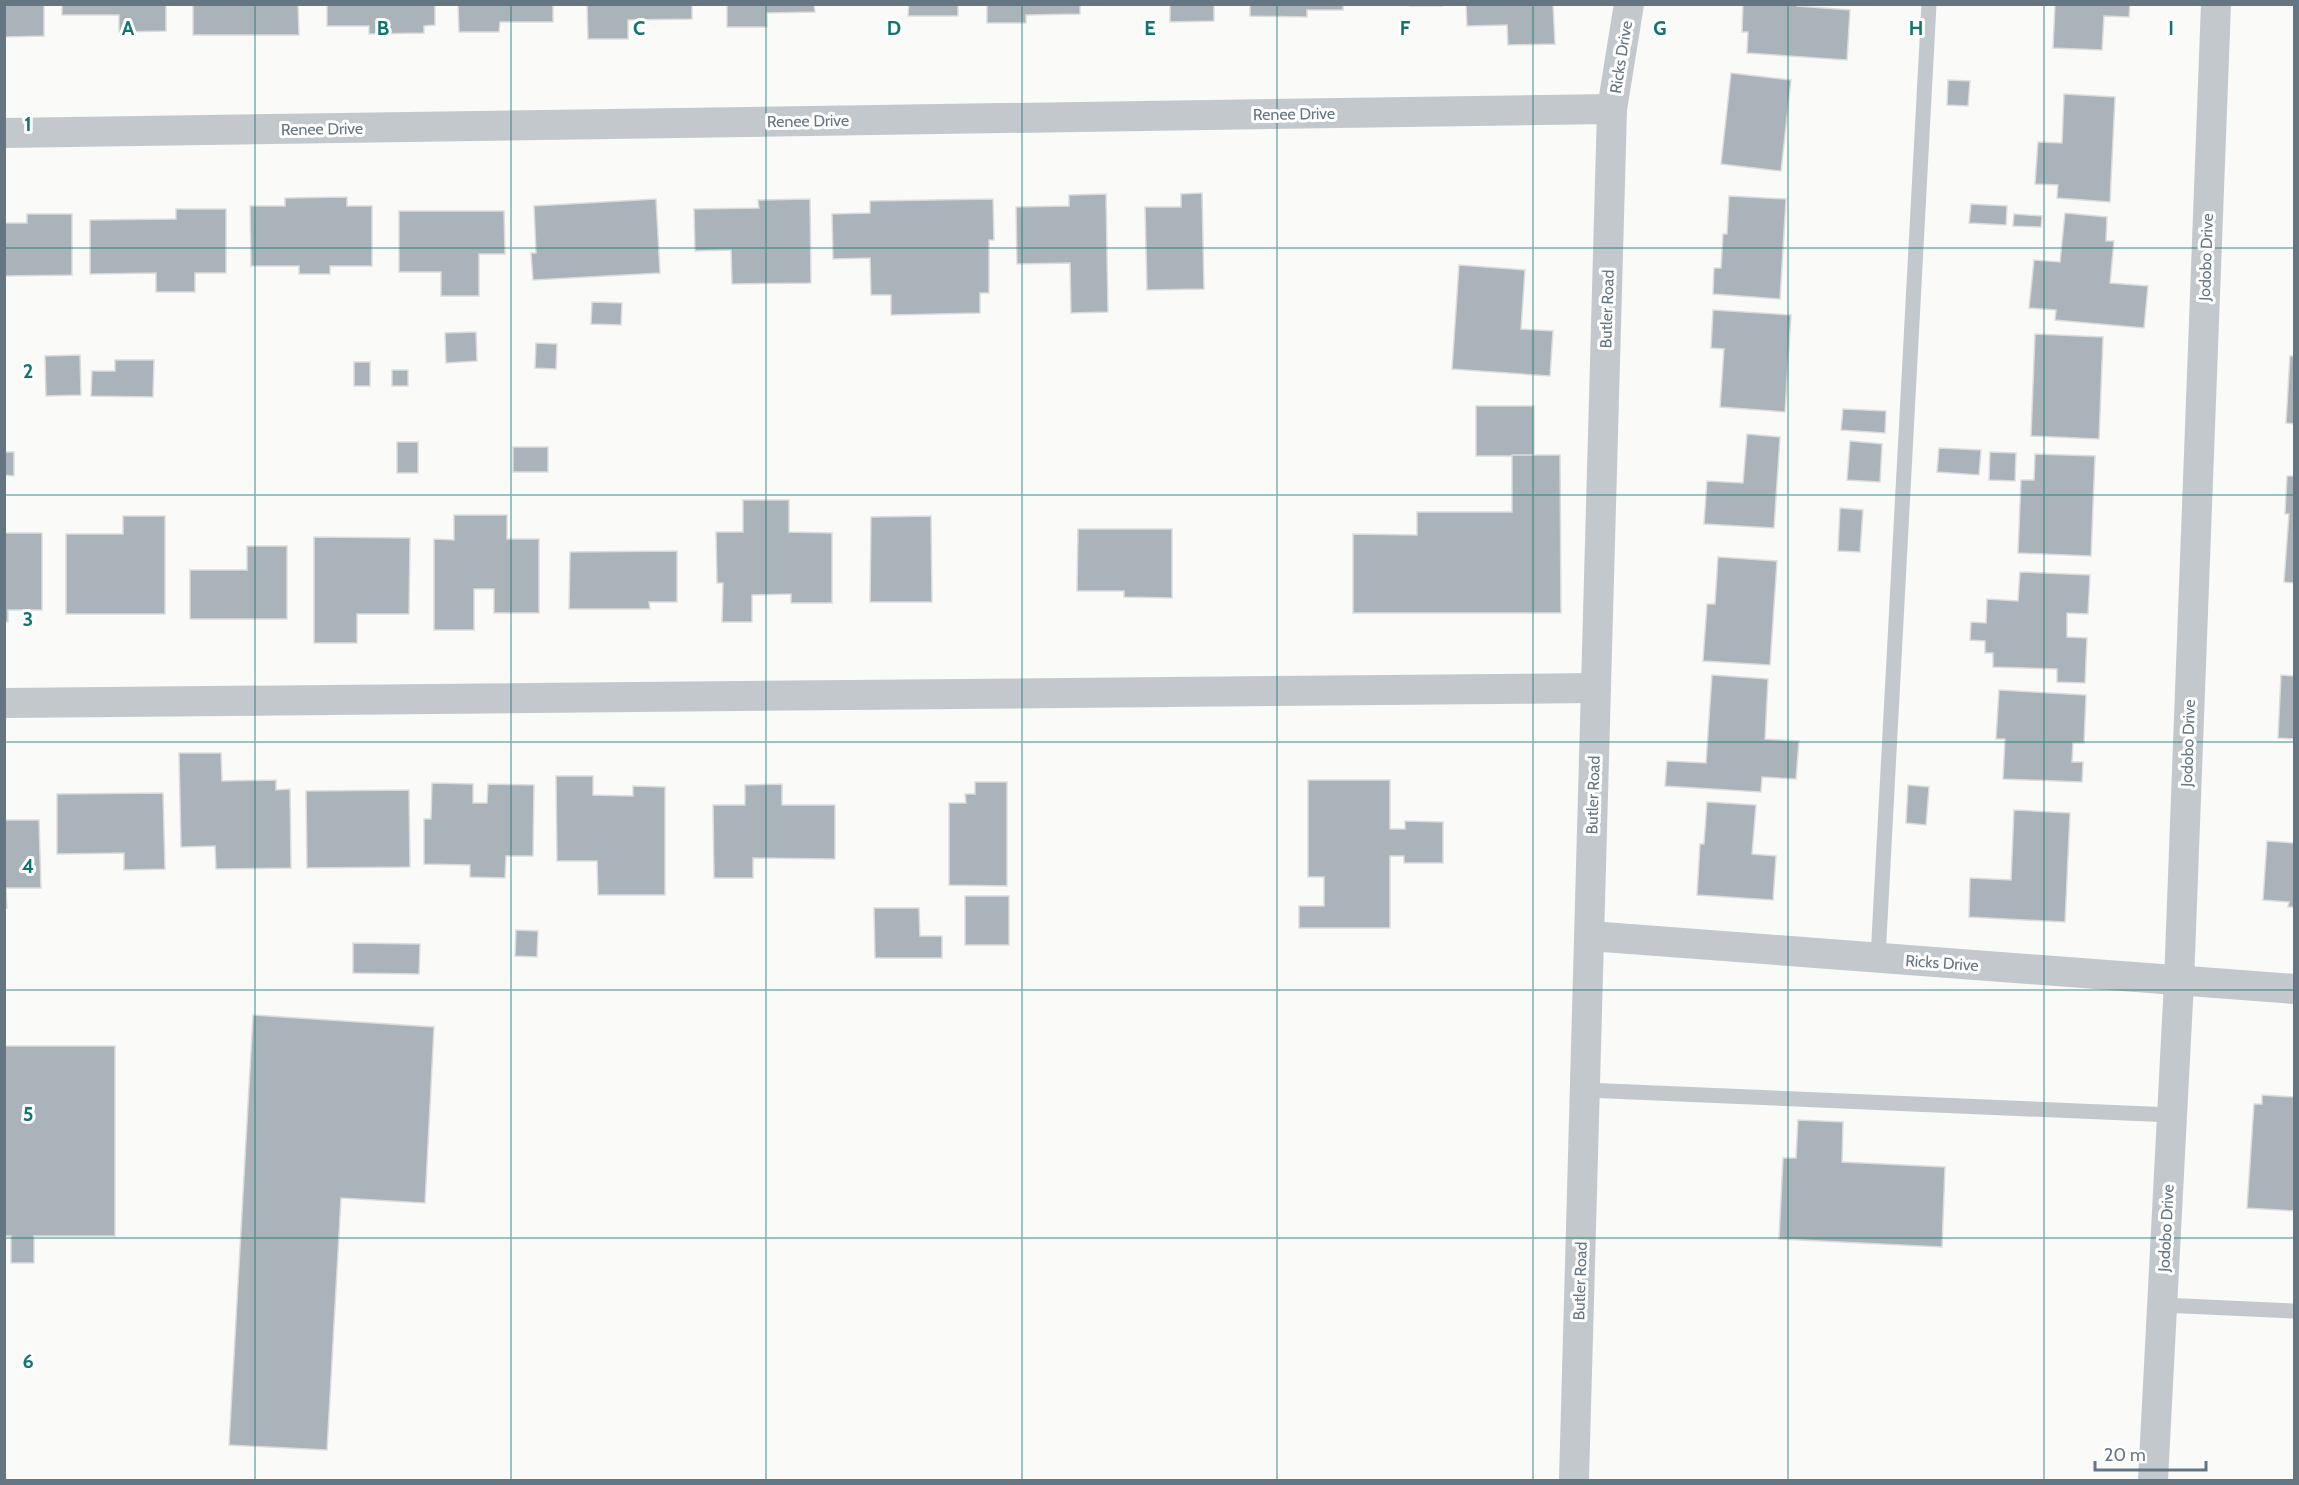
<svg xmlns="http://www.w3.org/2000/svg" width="2299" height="1485" viewBox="0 0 2299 1485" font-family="Cabin,sans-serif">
	<rect width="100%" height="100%" fill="#fafaf8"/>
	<!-- building -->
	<g fill="#aab3b9" stroke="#dcdcda" stroke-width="1.5">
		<polygon points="4,4 44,4 44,36 4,37"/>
		<polygon points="62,4 166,4 166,31 119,32 119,15 62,15"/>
		<polygon points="193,4 298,4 299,35 193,35"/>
		<polygon points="327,4 435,4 435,25 424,26 424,33 369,34 369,26 327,26"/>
		<polygon points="458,4 553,4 553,22 500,22 499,32 459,32"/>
		<polygon points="587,4 692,4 692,19 628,20 628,39 588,39"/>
		<polygon points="727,4 814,4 815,12 767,13 767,27 727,27"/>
		<polygon points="909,4 958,4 958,16 908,16"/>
		<polygon points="987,4 1080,4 1080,14 1026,15 1026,23 987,23"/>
		<polygon points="1170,4 1214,4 1214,21 1170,22"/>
		<polygon points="1250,4 1343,4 1343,10 1307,10 1307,17 1250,16"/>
		<rect x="1410" y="4" width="32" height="2"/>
		<polygon points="1466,4 1553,4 1555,44 1508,45 1507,25 1467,26"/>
		<polygon points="1743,4 1797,4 1797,6 1850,10 1847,60 1747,53 1748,32 1742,32"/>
		<polygon points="2055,4 2130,4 2129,17 2104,16 2102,50 2053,48"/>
		<polygon points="1731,73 1791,80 1781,171 1721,164"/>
		<polygon points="1948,80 1970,81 1968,106 1947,105"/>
		<polygon points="2064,94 2115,97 2110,202 2057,198 2058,185 2035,184 2038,142 2062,143"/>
		<polygon points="1202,193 1204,289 1147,290 1145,207 1181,207 1181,194"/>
		<polygon points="1106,194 1108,312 1071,313 1070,263 1017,264 1016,207 1069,206 1069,195"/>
		<polygon points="1729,196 1786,199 1780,299 1713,294 1714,268 1721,268 1723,234 1727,234"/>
		<polygon points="347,197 347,206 372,206 372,266 330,266 330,274 299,274 299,266 251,266 250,206 285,206 285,198"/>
		<polygon points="656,199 660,273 533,280 531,253 536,253 534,206"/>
		<polygon points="810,199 811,283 732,284 731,250 695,251 694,209 759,208 758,200"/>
		<polygon points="993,199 994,240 989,240 989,293 980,293 980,313 891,315 891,295 871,295 870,258 833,259 832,214 870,213 870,201"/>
		<polygon points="1971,204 2007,206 2006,225 1969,223"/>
		<polygon points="176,209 226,209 226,273 195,273 195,292 156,292 156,273 90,274 90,220 176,219"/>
		<polygon points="399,211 504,211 505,254 479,254 479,296 441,296 441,272 399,272"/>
		<polygon points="2065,213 2107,217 2106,241 2114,241 2110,283 2148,286 2144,328 2055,320 2056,310 2029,308 2034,260 2060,262"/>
		<polygon points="27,214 72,214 72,275 4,276 4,223 27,223"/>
		<polygon points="2014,214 2042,216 2041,227 2013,226"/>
		<polygon points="1459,265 1525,270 1521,329 1553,331 1550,376 1452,369"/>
		<polygon points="592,302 622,303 621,325 591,324"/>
		<polygon points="1713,310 1791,315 1785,412 1720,407 1724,349 1711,348"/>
		<polygon points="476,332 477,361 446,363 445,333"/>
		<polygon points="2035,334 2103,337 2099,439 2031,436"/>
		<polygon points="536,343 557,344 556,369 535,368"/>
		<polygon points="80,355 81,395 46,396 45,356"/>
		<polygon points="2290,356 2294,356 2294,424 2286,423"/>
		<polygon points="115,360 154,360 153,397 91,396 92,371 115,371"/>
		<rect x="354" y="362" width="16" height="24"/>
		<rect x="392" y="370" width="16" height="16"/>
		<rect x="1476" y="406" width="58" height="50"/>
		<polygon points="1843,409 1886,411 1885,433 1841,430"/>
		<polygon points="1747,434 1780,437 1774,528 1704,524 1707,481 1743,483"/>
		<polygon points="1850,441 1882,444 1880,482 1847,480"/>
		<rect x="397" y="442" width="21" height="31"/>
		<rect x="513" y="447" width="35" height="25"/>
		<polygon points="1939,448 1981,450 1979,475 1937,472"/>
		<polygon points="4,452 14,452 14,476 4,475"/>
		<polygon points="1990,452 2016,453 2015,481 1989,480"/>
		<polygon points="2035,454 2095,456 2091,556 2018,553 2021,480 2034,480"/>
		<polygon points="1512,455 1560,455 1561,613 1353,613 1353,534 1417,535 1417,512 1512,512"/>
		<polygon points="2287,476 2294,476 2294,583 2284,582 2289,514 2285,514"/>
		<polygon points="743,500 789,500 789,532 832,533 832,603 791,603 791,594 752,595 752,622 722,622 723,583 717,583 716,532 743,532"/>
		<polygon points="1840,508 1863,510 1860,552 1838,551"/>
		<polygon points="454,515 507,515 507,539 539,539 539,613 494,613 494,589 474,589 474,630 434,630 434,539 454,540"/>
		<polygon points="123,516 165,516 165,614 66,614 66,534 123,534"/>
		<polygon points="931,516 932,602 870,602 871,517"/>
		<polygon points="1078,529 1172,529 1172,598 1124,597 1124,591 1077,591"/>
		<polygon points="4,533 42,533 42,610 8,610 8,622 4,622"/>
		<polygon points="314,537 410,538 409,614 357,614 357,643 314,643"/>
		<polygon points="247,546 287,546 287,619 190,619 190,570 247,570"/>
		<polygon points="677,551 677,602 649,602 650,609 569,609 570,552"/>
		<polygon points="1718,557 1777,561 1770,665 1703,661 1707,604 1715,604"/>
		<polygon points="2020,572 2090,575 2088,614 2067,613 2067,637 2087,638 2085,683 2057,682 2057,669 1993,667 1993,653 1985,653 1985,641 1970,640 1971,622 1986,623 1987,599 2018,601"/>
		<polygon points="1712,675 1768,679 1765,739 1799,741 1796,779 1762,777 1761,792 1665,786 1667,761 1706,763"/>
		<polygon points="2281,675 2294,676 2294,739 2278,738"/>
		<polygon points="1999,690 2086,695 2084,743 2073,743 2072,762 2083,762 2082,782 2003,779 2005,739 1996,739"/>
		<polygon points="179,753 221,753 222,781 276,780 276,790 290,789 291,868 216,869 215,846 181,847"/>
		<polygon points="556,776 593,776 593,795 633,796 633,786 665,787 665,895 598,895 597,861 557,861"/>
		<polygon points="1308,780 1390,780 1390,829 1405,829 1405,821 1443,822 1443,863 1404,863 1404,856 1390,856 1390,928 1299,928 1299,906 1324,906 1324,877 1308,877"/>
		<polygon points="975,782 1007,782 1007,886 949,885 949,803 966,803 965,794 975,794"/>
		<polygon points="432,783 473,784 473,803 487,803 488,784 534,785 533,856 506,856 505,878 470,877 470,865 424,864 424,819 431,819"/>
		<polygon points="782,784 782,805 835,805 835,859 753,858 753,878 714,878 713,805 745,805 745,785"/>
		<polygon points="1908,785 1929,787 1926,825 1906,823"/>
		<polygon points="409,790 410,867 307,868 306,791"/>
		<polygon points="163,793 165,869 124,870 124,853 57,854 57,794"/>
		<polygon points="1707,802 1756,805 1752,854 1776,856 1773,900 1697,895 1700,844 1704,844"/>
		<polygon points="2014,810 2070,813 2065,922 1969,917 1970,878 2011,880"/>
		<polygon points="4,820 39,820 41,888 6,888 7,908 4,908"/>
		<polygon points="2267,841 2294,843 2294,907 2288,907 2289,902 2263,900"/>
		<rect x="965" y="896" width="44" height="49"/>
		<polygon points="874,908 919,908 920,936 942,936 942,958 875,958"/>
		<polygon points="516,930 538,931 537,957 515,956"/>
		<polygon points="353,943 420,944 419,974 353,973"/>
		<polygon points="253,1015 434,1027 425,1203 341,1198 327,1450 229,1445"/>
		<polygon points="4,1046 115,1046 115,1236 34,1236 34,1263 11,1263 11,1236 4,1236"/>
		<polygon points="2262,1095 2294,1097 2294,1211 2247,1208 2254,1104 2262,1104"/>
		<polygon points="1798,1120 1843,1122 1842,1162 1945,1167 1942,1247 1779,1239 1783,1158 1796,1158"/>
	</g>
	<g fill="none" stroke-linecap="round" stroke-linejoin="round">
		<!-- lane -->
		<g stroke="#c3c8cc" stroke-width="15">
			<polyline points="1878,958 1929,4"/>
			<polyline points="1585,1090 2172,1115"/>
			<polyline points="2162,1305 2294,1311"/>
		</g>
		<!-- street -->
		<g stroke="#c3c8cc" stroke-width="30">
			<polyline points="4,133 1612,109"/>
			<polyline points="4,703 1596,688"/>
			<polyline points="1590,936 2294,989"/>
			<polyline points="1574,1480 1612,109 1629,4"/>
			<polyline points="2153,1480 2179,982 2216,4"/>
		</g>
	</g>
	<!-- grid -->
	<path fill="none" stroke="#0f766e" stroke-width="1.5" stroke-opacity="0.55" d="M255,4V1480M511,4V1480M766,4V1480M1022,4V1480M1277,4V1480M1533,4V1480M1788,4V1480M2044,4V1480M4,248H2294M4,495H2294M4,742H2294M4,990H2294M4,1238H2294"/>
	<g text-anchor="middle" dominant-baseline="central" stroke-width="6" stroke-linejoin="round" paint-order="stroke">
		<!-- street labels -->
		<g font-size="16" fill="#657683" stroke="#fff">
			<text transform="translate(1621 57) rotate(-81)">Ricks Drive</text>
			<text transform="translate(1294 114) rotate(-1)">Renee Drive</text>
			<text transform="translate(808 121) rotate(-1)">Renee Drive</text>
			<text transform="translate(322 129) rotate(-1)">Renee Drive</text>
			<text transform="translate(2206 257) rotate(-88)">Jodobo Drive</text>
			<text transform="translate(1607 309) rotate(-88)">Butler Road</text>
			<text transform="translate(2188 743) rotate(-88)">Jodobo Drive</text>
			<text transform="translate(1593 795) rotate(-88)">Butler Road</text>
			<text transform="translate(1942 963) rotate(4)">Ricks Drive</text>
			<text transform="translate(2166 1228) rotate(-87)">Jodobo Drive</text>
			<text transform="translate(1580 1281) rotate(-88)">Butler Road</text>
		</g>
	</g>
	<g font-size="20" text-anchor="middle" font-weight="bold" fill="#0f766e" stroke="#fff" stroke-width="6" stroke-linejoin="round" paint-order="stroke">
		<text x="128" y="35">A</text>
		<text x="383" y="35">B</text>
		<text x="639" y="35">C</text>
		<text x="894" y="35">D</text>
		<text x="1150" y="35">E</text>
		<text x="1405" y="35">F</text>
		<text x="1660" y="35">G</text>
		<text x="1916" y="35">H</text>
		<text x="2171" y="35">I</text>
		<text x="28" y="131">1</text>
		<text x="28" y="378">2</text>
		<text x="28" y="626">3</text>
		<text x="28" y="873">4</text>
		<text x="28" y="1121">5</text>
		<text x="28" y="1368">6</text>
	</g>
	<!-- border -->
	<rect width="2299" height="1485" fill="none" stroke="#657683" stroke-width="12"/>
	<!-- scale -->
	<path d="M2095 1461v9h111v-9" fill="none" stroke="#657683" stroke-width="3"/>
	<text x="2104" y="1461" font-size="18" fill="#657683" stroke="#ffffff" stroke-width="4.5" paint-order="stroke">20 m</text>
</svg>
